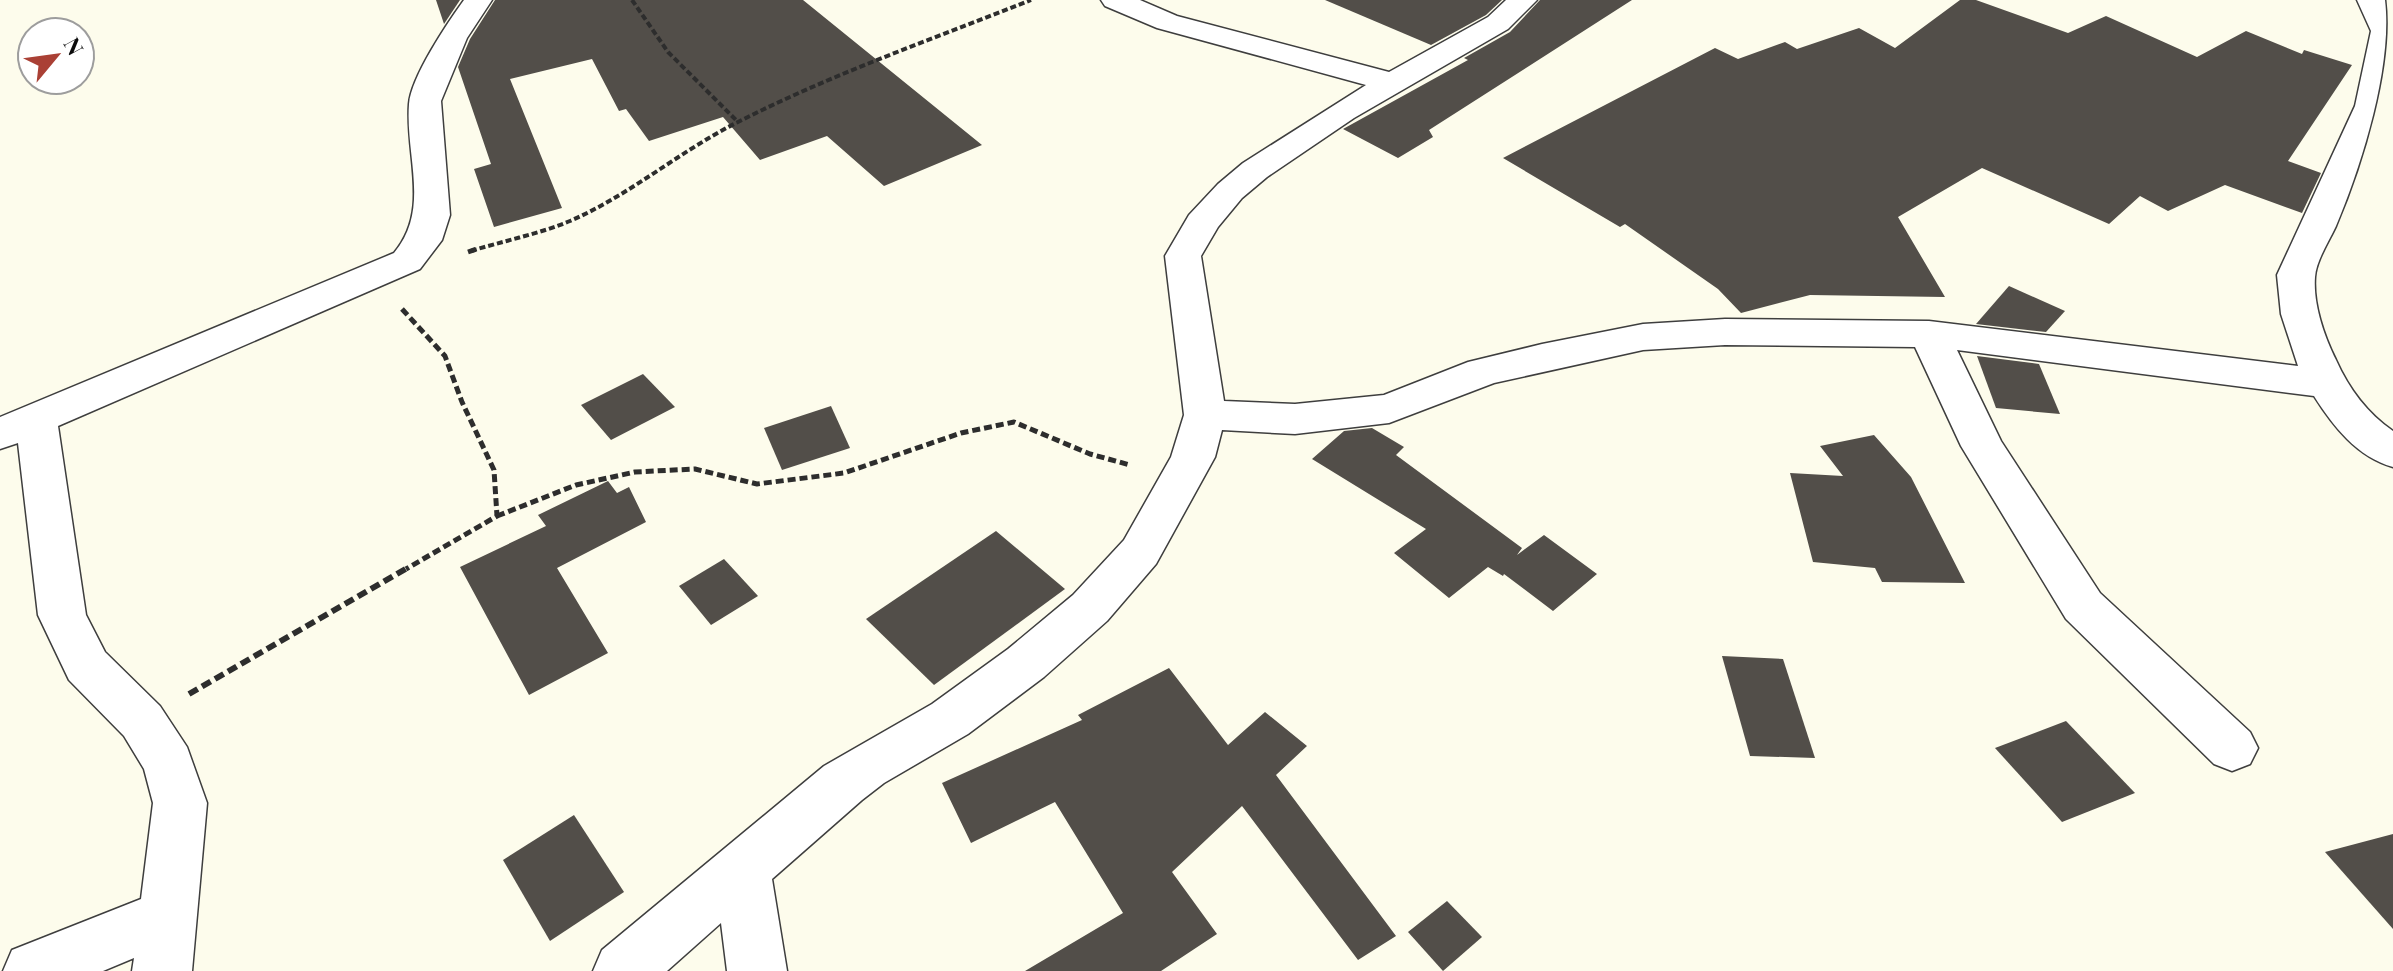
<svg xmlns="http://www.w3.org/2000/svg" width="2393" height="971" viewBox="0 0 2393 971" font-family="'Playfair Display',serif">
	<rect width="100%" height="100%" fill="#fdfcec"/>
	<!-- building -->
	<g fill="#524e49">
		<polygon points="436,0 460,0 444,24"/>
		<polygon points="495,0 803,0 982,145 884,186 827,136 760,160 723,117 649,141 626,109 619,111 592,59 510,79 562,208 494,227 474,169 491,164 458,67 470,39"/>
		<polygon points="1325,0 1502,0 1486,15 1431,45"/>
		<polygon points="1540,0 1632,0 1429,130 1433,137 1398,158 1343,129 1468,60 1464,58 1510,32"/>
		<polygon points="1960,0 1976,0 2068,33 2106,16 2197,57 2246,31 2302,54 2304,50 2352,65 2288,161 2321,173 2302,213 2225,185 2168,211 2140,196 2109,224 1982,168 1898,217 1945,297 1810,295 1741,313 1718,289 1625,224 1620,227 1503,158 1715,48 1738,59 1785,42 1797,49 1859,28 1895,48"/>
		<polygon points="2009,286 2065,311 2046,332 1976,324"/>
		<polygon points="1977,356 2039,364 2060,414 1996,408"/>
		<polygon points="643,374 675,407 611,440 581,405"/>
		<polygon points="831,406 850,448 782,470 764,428"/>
		<polygon points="1372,428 1404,447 1396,455 1522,548 1517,555 1544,535 1597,574 1553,611 1504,574 1503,576 1488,567 1449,598 1394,553 1426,529 1312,459 1344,431"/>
		<polygon points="1874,435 1911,477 1965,583 1882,582 1875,568 1813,562 1790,473 1843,476 1820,446"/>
		<polygon points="608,481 617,493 629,487 646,522 557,568 608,653 529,695 460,567 546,526 538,515"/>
		<polygon points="996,531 1065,589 934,685 866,619"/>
		<polygon points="724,559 758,596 711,625 679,586"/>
		<polygon points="1722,656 1783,659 1815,758 1750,756"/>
		<polygon points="1169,668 1228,745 1265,712 1307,746 1276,775 1396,936 1358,960 1242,806 1172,872 1217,934 1161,971 1025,971 1123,913 1055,802 971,843 942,783 1082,720 1078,715"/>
		<polygon points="2066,721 2135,793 2062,822 1995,748"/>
		<polygon points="574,815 624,892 550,941 503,860"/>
		<polygon points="2393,834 2393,929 2325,852"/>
		<polygon points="1447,901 1482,937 1443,971 1408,932"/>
	</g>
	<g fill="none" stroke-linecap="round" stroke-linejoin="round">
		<!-- minor casing -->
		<g stroke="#3e3e3e" stroke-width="3">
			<g id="minor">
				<path d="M464,0H492L467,38L441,101L450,215L442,240L420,269L58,426L86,615L105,652L160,706L187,747L207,803L192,971H132L134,958L103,971H3L12,950L141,899L153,803L144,769L124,736L69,680L38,615L18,443L0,449V417L394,253C431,209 405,156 409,104C411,77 448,22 464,0Z"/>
				<path d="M1101,0H1140L1177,16L1389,72L1488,17L1506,0H1537L1508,29L1354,118L1267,177L1242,198L1218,227L1201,256L1224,401L1295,404L1384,395L1468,362L1542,344L1643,324L1725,319L1929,321L2298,366L2281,314L2277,275L2355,106L2371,31L2357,0H2385C2393,65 2362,165 2336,226C2329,241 2316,261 2315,277C2313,304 2324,336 2336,360C2349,389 2367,413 2393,431V467C2357,457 2333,426 2314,396L1957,350L2001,441L2100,593L2250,732L2258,748L2250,764L2232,771L2214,764L2066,619L1961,446L1915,347L1725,345L1643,350L1494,383L1389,423L1295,434L1222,430L1215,457L1156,564L1107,621L1044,677L968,734L884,783L862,800L772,879L787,971H727L721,923L667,971H593L602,950L824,766L932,704L1008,649L1073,595L1124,540L1171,457L1184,415L1165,256L1189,215L1218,184L1243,163L1366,85L1157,28L1105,6Z"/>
			</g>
		</g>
		<!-- path-far2 -->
		<g stroke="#2d2d2d" stroke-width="4" stroke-dasharray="6 3" stroke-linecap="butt">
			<polyline points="632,0 668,52 738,122"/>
			<path d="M471,251C503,241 539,234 570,221C630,195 680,151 738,122C832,74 933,39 1031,0"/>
		</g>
		<!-- path-far1 -->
		<g stroke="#2d2d2d" stroke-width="5" stroke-dasharray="8 4" stroke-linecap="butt">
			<polyline points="468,252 477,249"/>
			<polyline points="402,309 445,356 462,402 494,470 497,516 406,569"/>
			<polyline points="497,516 576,485 635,472 695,469 757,484 844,473 961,433 1014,422 1090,454 1130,465"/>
		</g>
		<!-- path -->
		<polyline stroke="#2d2d2d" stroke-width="6" stroke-dasharray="10 5" stroke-linecap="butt" points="189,694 409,567"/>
		<!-- minor -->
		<use href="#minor" fill="#fff" fill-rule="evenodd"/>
	</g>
	<!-- north arrow -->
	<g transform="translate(56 56) rotate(61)"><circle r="38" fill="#ffffff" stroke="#9d9d9d" stroke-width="2"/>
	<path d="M0-6L14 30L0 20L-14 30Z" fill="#aa4035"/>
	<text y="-12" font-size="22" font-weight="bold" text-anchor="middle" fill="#0b0b0b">N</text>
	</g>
</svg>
